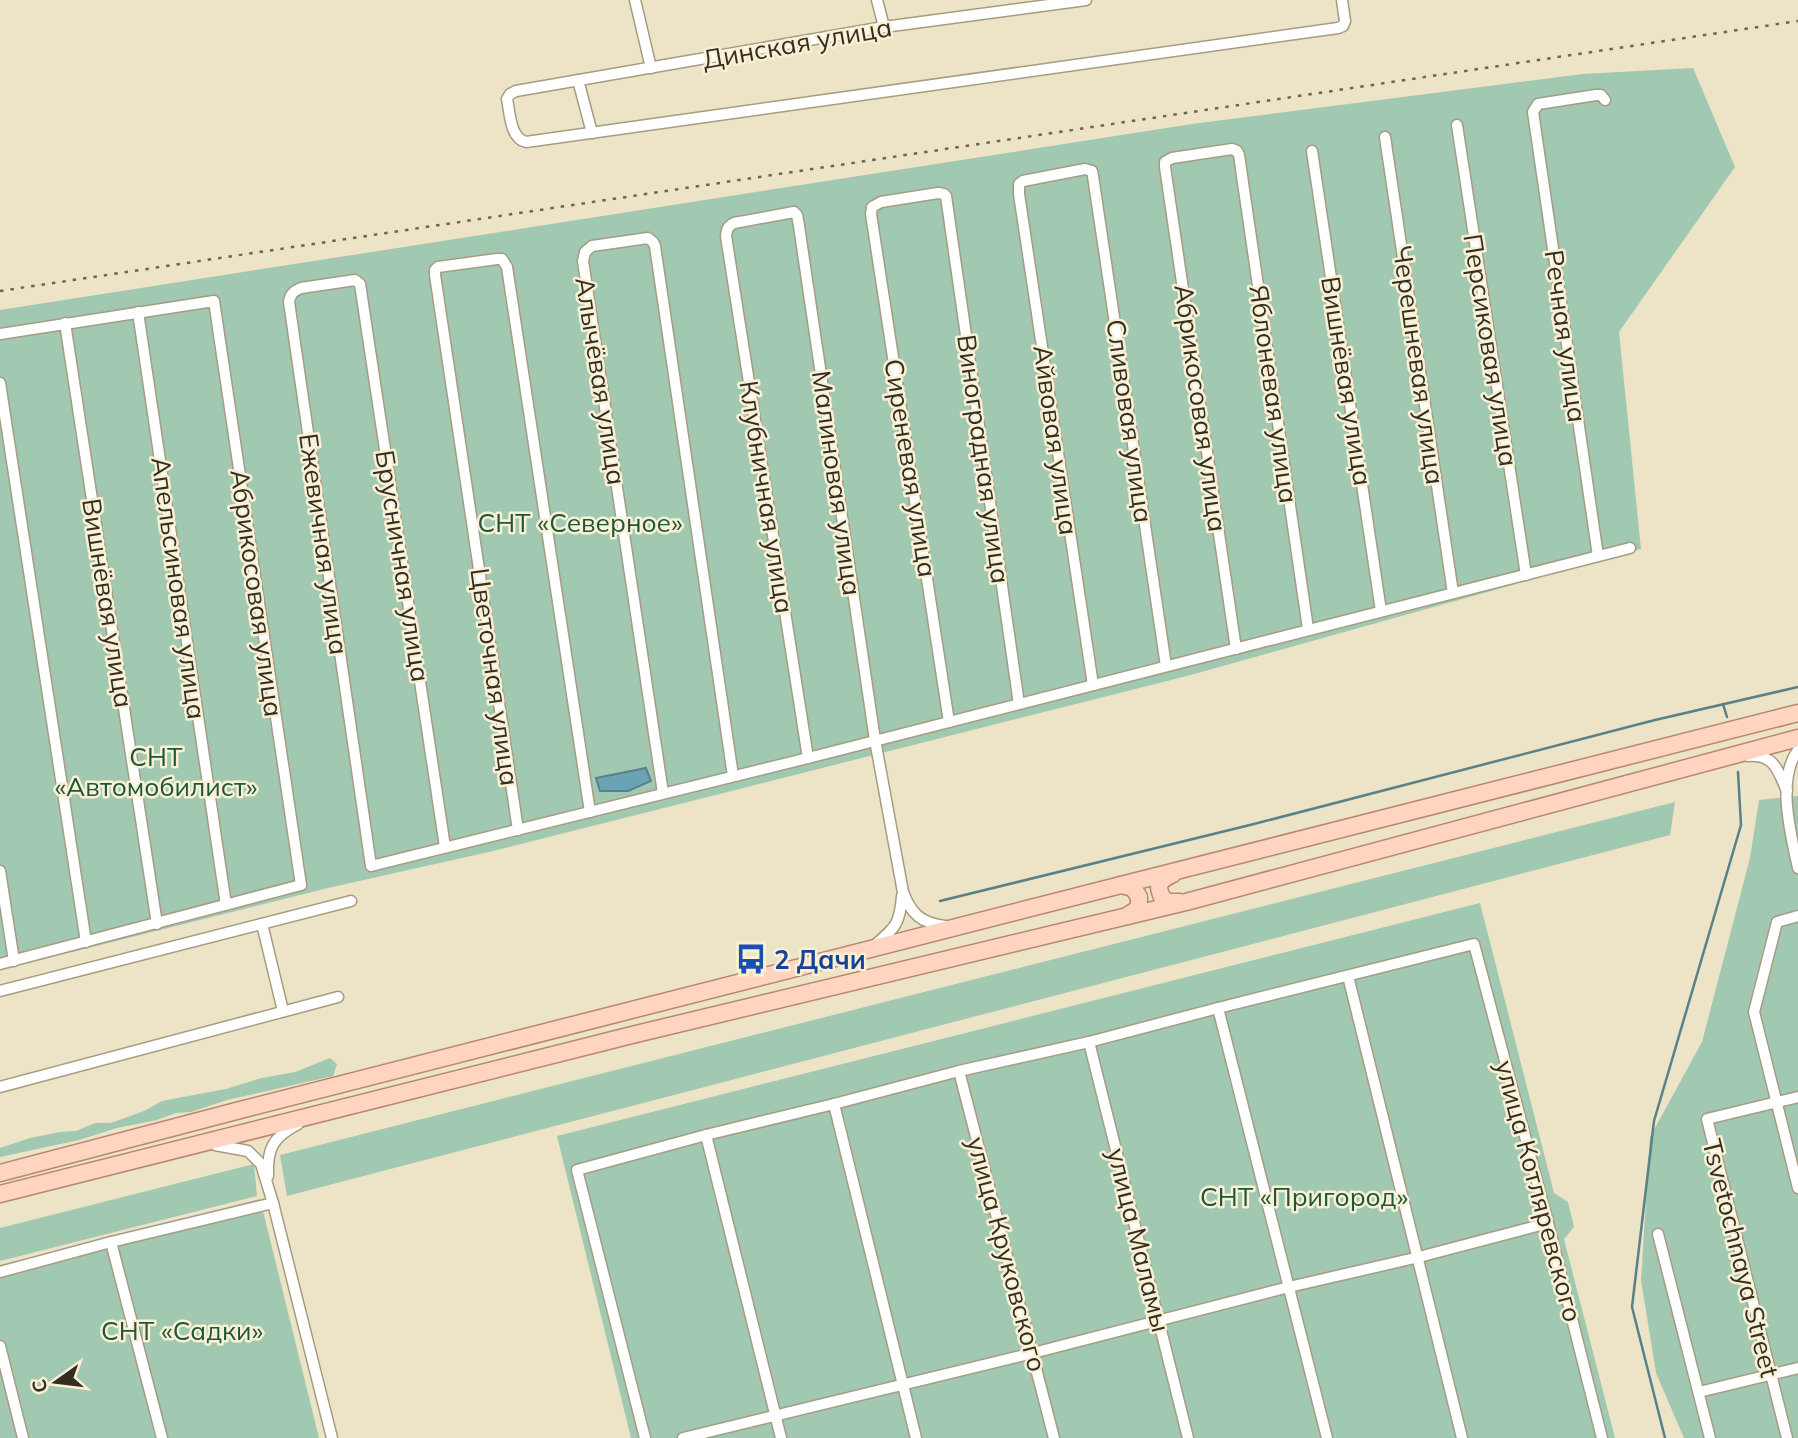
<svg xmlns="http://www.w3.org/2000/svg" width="1798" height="1438" viewBox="0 0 1798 1438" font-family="Mulish,sans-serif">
	<rect width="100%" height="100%" fill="#ede3c7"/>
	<!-- green -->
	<g fill="#a1c8b1">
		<polygon points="1693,68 1735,167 1619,332 1641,549 1187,676 493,851 328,888 0,970 0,310 1192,124 1583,74"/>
		<polygon points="1798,796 1798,1438 1684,1438 1656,1373 1641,1280 1650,1137 1702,1042 1750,858 1759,800"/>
		<polygon points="1675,802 1670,835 287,1196 280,1155"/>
		<polygon points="1480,903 1554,1193 1568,1202 1574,1227 1564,1239 1615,1438 631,1438 557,1136"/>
		<polygon points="330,1058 337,1064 333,1076 227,1100 191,1112 176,1113 157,1120 117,1128 79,1140 0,1157 0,1148 30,1138 60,1132 76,1131 95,1123 111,1123 144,1111 162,1101 226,1089 262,1078 295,1072"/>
		<polygon points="254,1164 257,1196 0,1261 0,1228"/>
		<polygon points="260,1199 319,1438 0,1438 0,1265"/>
	</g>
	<!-- water -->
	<polygon fill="#69a4b4" stroke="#588188" stroke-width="2" points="646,768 651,781 628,791 600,791 596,778"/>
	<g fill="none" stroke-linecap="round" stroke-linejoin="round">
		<!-- stream -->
		<g stroke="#588188" stroke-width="2.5">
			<polyline points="1723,704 1727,717"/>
			<polyline points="940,901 1254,824 1655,720 1798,687"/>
			<polyline points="1665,1438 1632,1307 1654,1121 1741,825 1738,772"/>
		</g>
		<!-- street casing -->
		<g stroke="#a59c82" stroke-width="13">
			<g id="street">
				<polyline points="635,0 651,68"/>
				<polyline points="877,0 884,27"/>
				<path d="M1086,0L884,27L516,91L510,94L507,99C510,113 510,138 526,142L1338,28L1343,26L1345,21L1342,0"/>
				<polyline points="578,80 592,133"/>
				<polyline points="1457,125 1526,575"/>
				<polyline points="1385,137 1453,593"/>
				<polyline points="1312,151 1381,611"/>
				<polyline points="138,312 226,905"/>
				<polyline points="65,323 157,924"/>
				<polyline points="0,334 214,301 301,885 0,964"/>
				<polyline points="0,383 86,942"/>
				<polyline points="1598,556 1533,112 1538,104 1596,95 1601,95 1605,100"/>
				<polyline points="1236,649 1165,167 1165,162 1172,158 1232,149 1237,151 1239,155 1308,629"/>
				<polyline points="1093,685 1019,194 1019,184 1023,181 1085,169 1092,171 1093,176 1166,666"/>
				<polyline points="949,722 871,214 872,207 881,202 938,193 944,194 946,196 1019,704"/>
				<path d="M1798,750C1776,780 1791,835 1798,868"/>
				<path d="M1748,756C1775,754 1778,771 1787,791"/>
				<path d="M808,758L726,236C727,229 728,226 734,223L794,212L797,215L799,226L875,740L903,892C911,914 921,923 945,926"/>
				<polyline points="663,793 583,261 585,252 592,246 648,238 653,242 655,246 733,776"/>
				<polyline points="518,830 435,275 435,270 438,267 497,259 502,259 507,267 590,812"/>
				<path d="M445,847L360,284L355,280L301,288C294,291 290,294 289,302L371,866L808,758L1630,548"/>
				<polyline points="0,871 14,961"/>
				<polyline points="1798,916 1777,922 1754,1012 1798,1188"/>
				<polyline points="262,924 283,1011"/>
				<path d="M875,945C895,928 900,924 902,896"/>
				<polyline points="1348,976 1462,1438"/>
				<polyline points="0,991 351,901"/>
				<polyline points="1218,1008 1327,1438"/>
				<polyline points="1089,1042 1188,1438"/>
				<polyline points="959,1071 1054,1438"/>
				<polyline points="0,1087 338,997"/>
				<polyline points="834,1104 916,1438"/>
				<polyline points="706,1135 781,1438"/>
				<polyline points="215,1145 248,1151 261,1164 273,1203 332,1438"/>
				<path d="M268,1176C267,1148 273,1137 298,1124"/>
				<polyline points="1658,1234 1710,1438"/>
				<polyline points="111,1242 162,1438"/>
				<polyline points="0,1272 111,1242 273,1203"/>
				<polyline points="0,1346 23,1438"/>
				<polyline points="1699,1392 1798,1368"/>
				<polyline points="645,1438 577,1170 706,1135 834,1104 959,1071 1089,1042 1218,1008 1474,944 1548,1223 1602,1438"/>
				<polyline points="683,1438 1033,1353 1289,1287 1419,1257 1548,1223"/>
				<polyline points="1787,1438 1707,1119 1798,1097"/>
			</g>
		</g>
		<!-- primary casing -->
		<g stroke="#b78870" stroke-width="19">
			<g id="primary">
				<path d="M1173,874C1165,878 1156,882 1160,892C1161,896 1163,900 1168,901C1168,902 1180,902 1180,902"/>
				<polyline points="1121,885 1133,888 1139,897 1139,908 1127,916"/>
				<polyline points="0,1173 244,1109 1121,885 1798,713"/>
				<polyline points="0,1194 636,1034 1186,902 1798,738"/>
			</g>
		</g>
		<!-- street -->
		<use href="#street" stroke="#fff" stroke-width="10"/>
		<!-- primary -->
		<use href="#primary" stroke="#ffd5c2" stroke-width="16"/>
		<!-- rail -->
		<polyline stroke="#6b6555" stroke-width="2.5" stroke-dasharray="3.5 7" stroke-linecap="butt" points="0,291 1798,21"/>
	</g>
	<!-- icons -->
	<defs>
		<g id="bus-bare" transform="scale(2.415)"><path d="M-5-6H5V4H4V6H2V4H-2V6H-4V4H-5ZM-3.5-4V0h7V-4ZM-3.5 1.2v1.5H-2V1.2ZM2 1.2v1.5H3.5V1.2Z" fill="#1a4fb4" stroke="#faf0d4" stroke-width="2.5" paint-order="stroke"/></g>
	</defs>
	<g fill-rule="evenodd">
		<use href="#bus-bare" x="751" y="959"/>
	</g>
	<g text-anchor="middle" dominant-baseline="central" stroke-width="5" stroke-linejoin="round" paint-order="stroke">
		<!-- street labels -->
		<g font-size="26" fill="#322e23" stroke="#faf0d4">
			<text transform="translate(797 43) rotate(-10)">Динская улица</text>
			<text transform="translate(1566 336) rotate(82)">Речная улица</text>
			<text transform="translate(1491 350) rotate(81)">Персиковая улица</text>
			<text transform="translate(1419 365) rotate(82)">Черешневая улица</text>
			<text transform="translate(601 381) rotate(81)">Алычёвая улица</text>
			<text transform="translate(1347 381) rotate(81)">Вишнёвая улица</text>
			<text transform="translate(1274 394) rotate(82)">Яблоневая улица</text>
			<text transform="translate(1201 408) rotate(82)">Абрикосовая улица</text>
			<text transform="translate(1130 421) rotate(82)">Сливовая улица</text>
			<text transform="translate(1056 440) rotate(82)">Айвовая улица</text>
			<text transform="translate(984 459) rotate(82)">Виноградная улица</text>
			<text transform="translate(911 468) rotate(81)">Сиреневая улица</text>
			<text transform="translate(837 483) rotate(82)">Малиновая улица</text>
			<text transform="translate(767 497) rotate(81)">Клубничная улица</text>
			<text transform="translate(324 544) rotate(82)">Ежевичная улица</text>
			<text transform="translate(403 566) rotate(81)">Брусничная улица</text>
			<text transform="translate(179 588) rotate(82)">Апельсиновая улица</text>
			<text transform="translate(257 593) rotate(82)">Абрикосовая улица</text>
			<text transform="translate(108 603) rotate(81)">Вишнёвая улица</text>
			<text transform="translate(495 677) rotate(82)">Цветочная улица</text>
			<text transform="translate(1539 1191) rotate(75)">улица Котляревского</text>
			<text transform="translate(1139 1240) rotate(76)">улица Маламы</text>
			<text transform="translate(1007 1254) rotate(75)">улица Круковского</text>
			<text transform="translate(1741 1258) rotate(76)">Tsvetochnaya Street</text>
		</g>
		<!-- park labels -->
		<g font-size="26" fill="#1c563b" stroke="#faf0d4">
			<text x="580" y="522">СНТ «Северное»</text>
			<text x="156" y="756">СНТ<tspan x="156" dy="30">«Автомобилист»</tspan></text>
			<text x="1304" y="1196">СНТ «Пригород»</text>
			<text x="182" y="1330">СНТ «Садки»</text>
		</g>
		<!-- transit labels -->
		<g font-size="26" font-weight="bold" fill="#164399" stroke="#faf0d4" text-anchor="start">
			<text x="774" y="959">2 Дачи</text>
		</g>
	</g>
	<!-- north arrow -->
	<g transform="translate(56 1382) rotate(256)" stroke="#faf0d4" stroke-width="5" paint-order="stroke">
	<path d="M0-5L12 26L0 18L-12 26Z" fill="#322e23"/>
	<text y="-10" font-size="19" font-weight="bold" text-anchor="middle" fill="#322e23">С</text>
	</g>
</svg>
